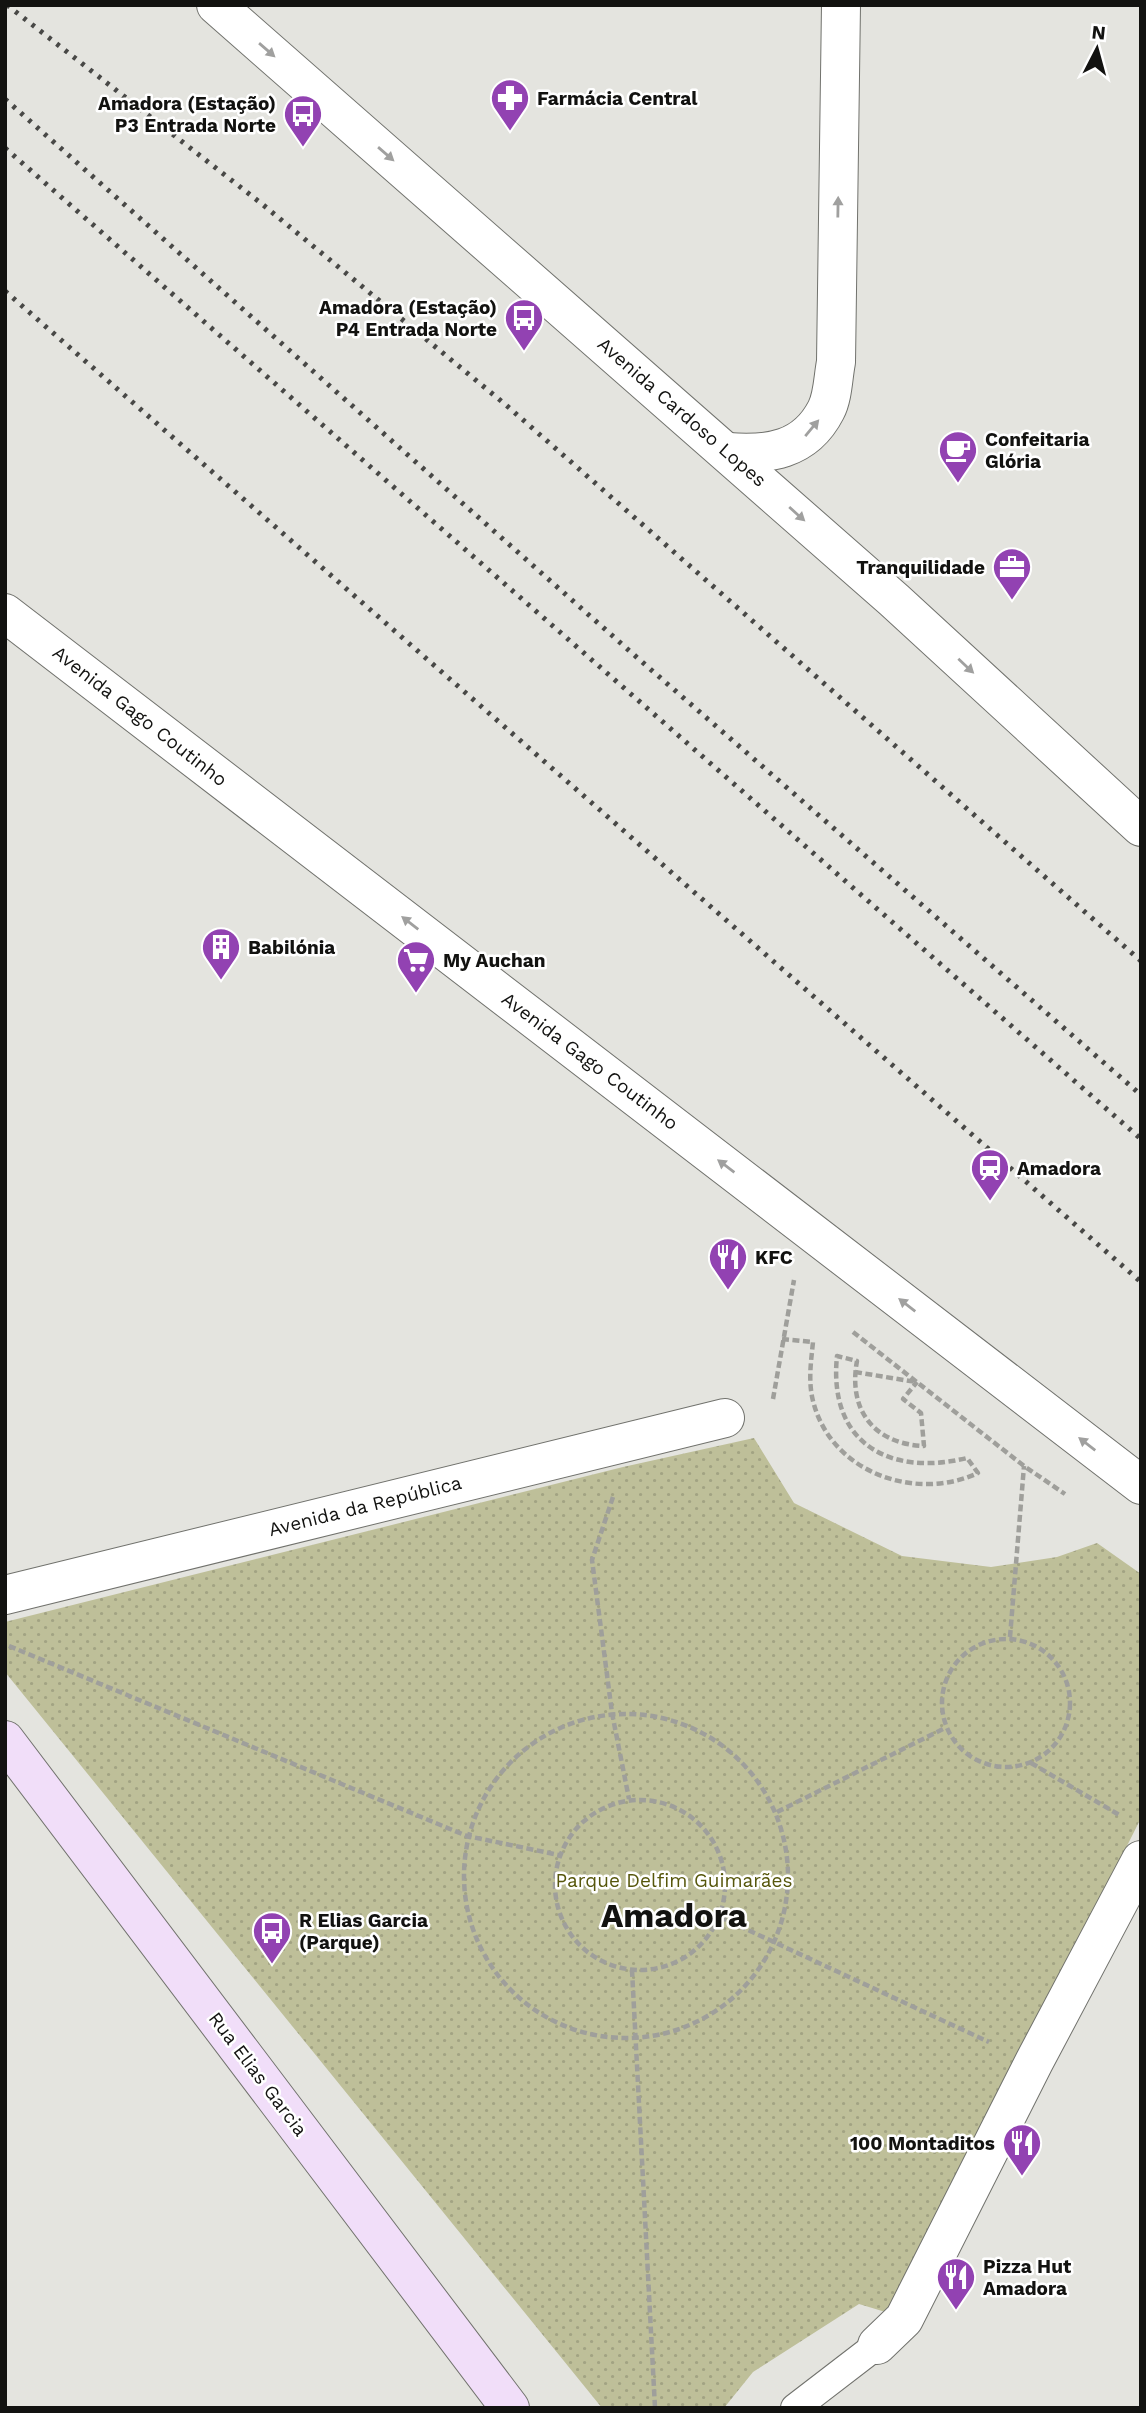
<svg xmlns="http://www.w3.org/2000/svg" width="1146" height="2413" viewBox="0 0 1146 2413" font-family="'Work Sans',sans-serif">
	<defs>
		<pattern id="green-dots" width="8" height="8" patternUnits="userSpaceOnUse" patternTransform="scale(1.75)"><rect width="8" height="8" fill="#bebf99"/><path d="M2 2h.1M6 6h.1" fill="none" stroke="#a2a383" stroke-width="1.8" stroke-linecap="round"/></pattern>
	</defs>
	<rect width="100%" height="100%" fill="#e4e4df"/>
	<!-- green -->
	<polygon fill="url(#green-dots)" points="754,1438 794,1503 902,1556 991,1567 1057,1557 1097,1543 1141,1574 1141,1818 892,2314 859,2304 753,2372 724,2408 602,2408 5,1672 5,1622 623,1467"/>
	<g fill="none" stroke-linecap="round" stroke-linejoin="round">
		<!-- lane casing -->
		<g stroke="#71726d" stroke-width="30">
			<polyline id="lane" points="795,2408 877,2345"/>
		</g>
		<!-- street casing -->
		<g stroke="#71726d" stroke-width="40">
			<g id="street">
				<polyline points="216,5 894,600 1141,827"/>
				<path d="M728,452C768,455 805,451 826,410C833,397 833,377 836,362L841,5"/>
				<polyline points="5,613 1141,1485"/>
				<polyline points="5,1595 725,1418"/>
				<polyline points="877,2345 904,2319 1034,2062 1141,1860"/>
			</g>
		</g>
		<!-- secondary casing -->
		<g stroke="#71726d" stroke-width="40">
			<polyline id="secondary" points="5,1740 510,2408"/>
		</g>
		<!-- path -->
		<g stroke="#9f9f9b" stroke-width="4.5" stroke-dasharray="7 3.5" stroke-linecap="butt">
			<polyline points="853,1332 1024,1466 1065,1494"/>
			<path d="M782,1339L813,1342C811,1362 808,1381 813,1401C831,1473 916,1502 978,1473L967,1458C889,1477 828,1443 837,1356L857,1361C848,1409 873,1444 924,1446L921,1413L903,1399L917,1382"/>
			<polyline points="855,1372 916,1382"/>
			<polyline points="773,1399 794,1280"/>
			<polyline points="613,1497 592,1560 612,1713 629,1799"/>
			<polyline points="1010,1637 1024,1466"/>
			<circle cx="1006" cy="1703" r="64"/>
			<polyline points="9,1646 467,1836 559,1855"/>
			<circle cx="626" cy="1876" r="162"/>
			<polyline points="1031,1763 1121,1816"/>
			<circle cx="640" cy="1885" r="85"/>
			<polyline points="777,1812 945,1728"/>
			<polyline points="720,1917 989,2042"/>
			<polyline points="632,1970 655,2408"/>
		</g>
		<!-- lane -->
		<use href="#lane" stroke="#fff" stroke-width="28"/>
		<!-- street -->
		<use href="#street" stroke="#fff" stroke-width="38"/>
		<!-- secondary -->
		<use href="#secondary" stroke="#f1def9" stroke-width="38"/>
		<!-- rail -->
		<g stroke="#484846" stroke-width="5" stroke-dasharray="3.5 7" stroke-linecap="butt">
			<polyline points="7,5 262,204 506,405 1141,961"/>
			<polyline points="5,99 641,661 1141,1095"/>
			<polyline points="5,148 1141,1139"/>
			<polyline points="5,291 1141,1282"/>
		</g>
	</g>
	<!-- one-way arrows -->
	<defs><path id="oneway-solid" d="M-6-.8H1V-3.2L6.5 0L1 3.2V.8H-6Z" transform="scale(1.75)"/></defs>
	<g fill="#a0a09f">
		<use href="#oneway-solid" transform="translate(267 50) rotate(41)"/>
		<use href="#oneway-solid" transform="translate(386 154) rotate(41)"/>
		<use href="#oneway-solid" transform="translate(838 207) rotate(-89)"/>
		<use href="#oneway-solid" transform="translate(812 428) rotate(-50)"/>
		<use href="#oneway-solid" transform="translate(797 514) rotate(42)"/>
		<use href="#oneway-solid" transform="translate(966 666) rotate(43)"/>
		<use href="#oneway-solid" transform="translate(410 923) rotate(-142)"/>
		<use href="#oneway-solid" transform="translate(726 1166) rotate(-143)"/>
		<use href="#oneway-solid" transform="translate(907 1305) rotate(-142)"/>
		<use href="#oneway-solid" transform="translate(1087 1444) rotate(-142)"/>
	</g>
	<!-- icons -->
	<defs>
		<g id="pharmacy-pin" transform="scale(2.0125)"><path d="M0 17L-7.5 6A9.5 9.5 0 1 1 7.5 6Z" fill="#9242b2" stroke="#fff"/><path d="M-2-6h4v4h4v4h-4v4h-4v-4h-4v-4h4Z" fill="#fff"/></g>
		<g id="bus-pin" transform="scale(2.0125)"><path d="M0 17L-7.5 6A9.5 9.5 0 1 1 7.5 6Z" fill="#9242b2" stroke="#fff"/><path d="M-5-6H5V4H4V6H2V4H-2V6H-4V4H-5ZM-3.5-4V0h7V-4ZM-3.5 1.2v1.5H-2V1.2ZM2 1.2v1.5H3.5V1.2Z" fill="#fff"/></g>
		<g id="cafe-pin" transform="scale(2.0125)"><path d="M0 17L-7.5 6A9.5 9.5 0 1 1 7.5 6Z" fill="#9242b2" stroke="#fff"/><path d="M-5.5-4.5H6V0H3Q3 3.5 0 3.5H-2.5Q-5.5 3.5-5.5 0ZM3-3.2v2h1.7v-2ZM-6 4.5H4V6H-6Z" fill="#fff"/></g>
		<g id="office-pin" transform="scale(2.0125)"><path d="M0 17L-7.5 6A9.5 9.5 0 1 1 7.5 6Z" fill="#9242b2" stroke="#fff"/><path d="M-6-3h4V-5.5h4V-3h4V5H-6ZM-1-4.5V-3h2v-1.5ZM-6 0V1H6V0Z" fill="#fff"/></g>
		<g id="building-pin" transform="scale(2.0125)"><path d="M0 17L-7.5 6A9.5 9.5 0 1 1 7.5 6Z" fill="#9242b2" stroke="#fff"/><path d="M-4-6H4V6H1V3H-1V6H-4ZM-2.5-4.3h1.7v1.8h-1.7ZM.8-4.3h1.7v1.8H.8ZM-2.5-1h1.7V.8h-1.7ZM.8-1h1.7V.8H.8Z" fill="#fff"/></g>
		<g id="supermarket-pin" transform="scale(2.0125)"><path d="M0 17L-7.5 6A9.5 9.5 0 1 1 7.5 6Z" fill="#9242b2" stroke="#fff"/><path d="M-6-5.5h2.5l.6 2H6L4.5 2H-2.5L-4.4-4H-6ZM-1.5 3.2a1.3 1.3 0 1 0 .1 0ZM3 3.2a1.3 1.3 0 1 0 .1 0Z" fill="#fff"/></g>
		<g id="station-pin" transform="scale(2.0125)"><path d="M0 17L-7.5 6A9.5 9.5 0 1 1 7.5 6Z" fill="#9242b2" stroke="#fff"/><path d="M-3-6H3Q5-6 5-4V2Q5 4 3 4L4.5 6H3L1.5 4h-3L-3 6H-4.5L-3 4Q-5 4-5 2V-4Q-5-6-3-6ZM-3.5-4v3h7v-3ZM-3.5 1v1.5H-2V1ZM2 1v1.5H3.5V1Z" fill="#fff"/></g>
		<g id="restaurant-pin" transform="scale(2.0125)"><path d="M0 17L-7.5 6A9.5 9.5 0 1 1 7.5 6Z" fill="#9242b2" stroke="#fff"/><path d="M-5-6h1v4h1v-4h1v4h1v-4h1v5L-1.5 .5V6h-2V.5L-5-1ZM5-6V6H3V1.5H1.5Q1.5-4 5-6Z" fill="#fff"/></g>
	</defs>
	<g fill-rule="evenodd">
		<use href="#pharmacy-pin" x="510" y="98"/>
		<use href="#bus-pin" x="303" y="114"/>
		<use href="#bus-pin" x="524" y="318"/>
		<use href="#cafe-pin" x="958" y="450"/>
		<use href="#office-pin" x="1012" y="567"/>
		<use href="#building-pin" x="221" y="947"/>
		<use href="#supermarket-pin" x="416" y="960"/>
		<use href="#station-pin" x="990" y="1168"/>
		<use href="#restaurant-pin" x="728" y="1257"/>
		<use href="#bus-pin" x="272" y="1931"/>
		<use href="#restaurant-pin" x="1022" y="2143"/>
		<use href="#restaurant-pin" x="956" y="2277"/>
	</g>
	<g text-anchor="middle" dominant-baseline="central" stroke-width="5" stroke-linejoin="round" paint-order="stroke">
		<!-- poi labels -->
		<g font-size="19" font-weight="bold" fill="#121210" stroke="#fff" text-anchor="start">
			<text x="537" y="98">Farmácia Central</text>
			<text x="276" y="103" text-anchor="end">Amadora (Estação)<tspan x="276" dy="22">P3 Entrada Norte</tspan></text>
			<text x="497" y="307" text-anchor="end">Amadora (Estação)<tspan x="497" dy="22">P4 Entrada Norte</tspan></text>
			<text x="985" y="439">Confeitaria<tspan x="985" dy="22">Glória</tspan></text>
			<text x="985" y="567" text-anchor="end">Tranquilidade</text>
			<text x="248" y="947">Babilónia</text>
			<text x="443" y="960">My Auchan</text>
			<text x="1017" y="1168">Amadora</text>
			<text x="755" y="1257">KFC</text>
			<text x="299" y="1920">R Elias Garcia<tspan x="299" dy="22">(Parque)</tspan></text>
			<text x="995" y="2143" text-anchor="end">100 Montaditos</text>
			<text x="983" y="2266">Pizza Hut<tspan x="983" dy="22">Amadora</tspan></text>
		</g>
		<!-- street labels -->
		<g font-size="19" fill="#121210" stroke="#fff">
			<text transform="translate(682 412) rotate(41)">Avenida Cardoso Lopes</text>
			<text transform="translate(140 716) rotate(38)">Avenida Gago Coutinho</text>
			<text transform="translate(590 1061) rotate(37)">Avenida Gago Coutinho</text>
			<text transform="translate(365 1506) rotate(-14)">Avenida da República</text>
			<text transform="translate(258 2074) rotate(53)">Rua Elias Garcia</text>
		</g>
		<!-- park labels -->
		<g font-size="19" fill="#56560b" stroke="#fff">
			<text x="674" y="1880">Parque Delfim Guimarães</text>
		</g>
		<!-- town labels -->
		<g font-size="33" font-weight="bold" fill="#121210" stroke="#fff">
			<text x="674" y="1915">Amadora</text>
		</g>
	</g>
	<!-- border -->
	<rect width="1146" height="2413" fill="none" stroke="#121210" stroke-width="14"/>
	<!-- north arrow -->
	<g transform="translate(1097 49) rotate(6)" stroke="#ffffff" stroke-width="5" paint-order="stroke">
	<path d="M0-5L12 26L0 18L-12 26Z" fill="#121210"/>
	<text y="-10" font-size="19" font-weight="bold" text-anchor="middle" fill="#121210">N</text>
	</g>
</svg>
